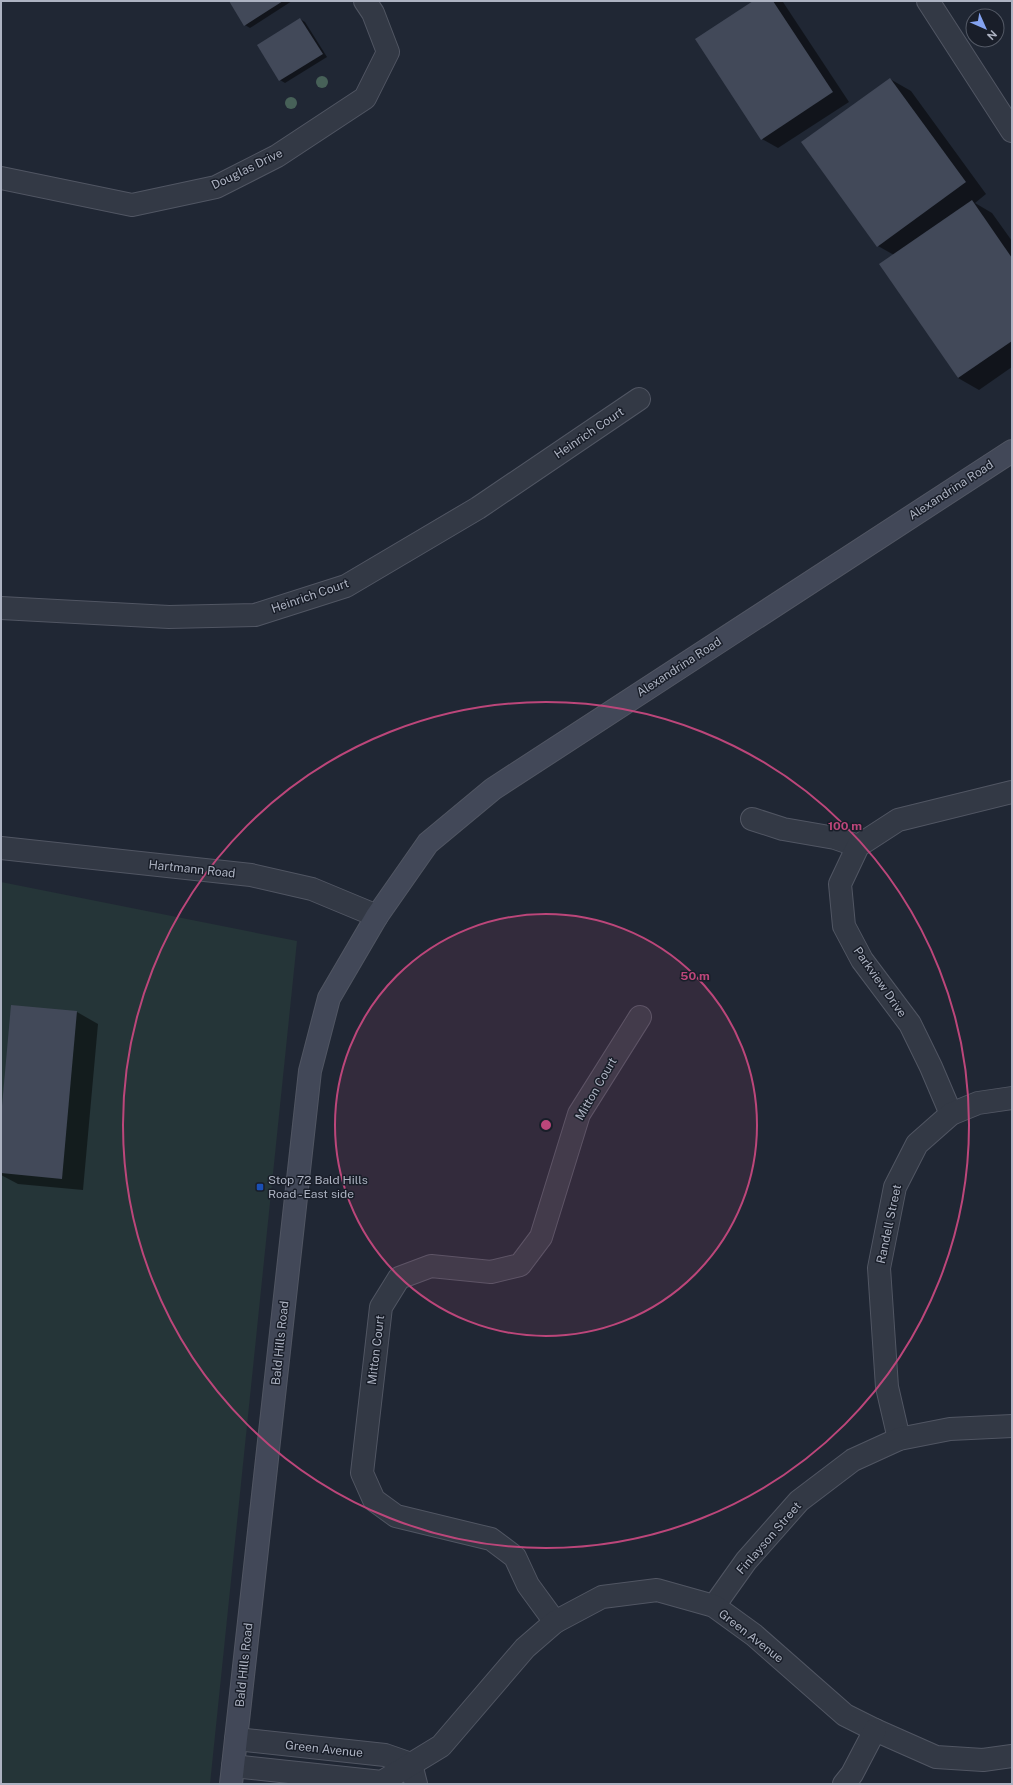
<svg xmlns="http://www.w3.org/2000/svg" width="1013" height="1785" viewBox="0 0 1013 1785" font-family="'Public Sans',sans-serif">
	<rect width="100%" height="100%" fill="#202734"/>
	<!-- green -->
	<polygon fill="#253538" points="1,882 297,941 210,1784 1,1784"/>
	<!-- shadow -->
	<g fill="#0007">
		<polygon points="230,1 292,1 250,28 245,25"/>
		<polygon points="755,1 783,2 849,102 778,148 762,139"/>
		<polygon points="300,19 305,22 327,57 285,83 280,80 258,46"/>
		<polygon points="890,79 911,91 986,194 975,203 992,213 1012,241 1012,367 979,390 958,378 894,255 878,246"/>
		<polygon points="12,1007 77,1012 98,1024 83,1190 18,1184 1,1175 1,1128"/>
	</g>
	<!-- building -->
	<g fill="#424959">
		<polygon points="229,1 283,1 244,26"/>
		<polygon points="753,1 773,1 833,92 761,140 695,39"/>
		<polygon points="300,18 323,54 279,81 257,45"/>
		<polygon points="890,78 966,182 877,247 801,142"/>
		<polygon points="972,200 1012,258 1012,341 958,378 879,264"/>
		<polygon points="11,1005 77,1011 62,1179 1,1173 1,1117"/>
	</g>
	<g fill="none" stroke-linecap="round" stroke-linejoin="round">
		<!-- street casing -->
		<g stroke="#515663" stroke-width="24">
			<g id="street">
				<polyline points="928,1 1012,131"/>
				<polyline points="1,178 132,205 216,187 277,156 365,98 388,52 373,13 365,1"/>
				<polyline points="1,608 169,617 255,615 346,586 478,508 639,399"/>
				<polyline points="752,819 783,829 835,838 858,846"/>
				<polyline points="1,848 251,875 312,889 377,916"/>
				<polyline points="951,1114 931,1067 910,1024 862,960 844,926 840,884 858,846 898,820 1012,792"/>
				<polyline points="899,1439 887,1387 879,1268 895,1187 917,1144 951,1114 978,1103 1012,1098"/>
				<polyline points="714,1606 746,1561 799,1501 853,1460 899,1439 950,1429 1012,1426"/>
				<polyline points="555,1622 528,1585 515,1557 491,1539 396,1516 374,1500 362,1473 381,1307 399,1278 431,1266 491,1272 520,1265 541,1237 579,1114 640,1017"/>
				<polyline points="236,1739 385,1755 411,1764"/>
				<polyline points="411,1764 416,1784"/>
				<polyline points="233,1766 382,1782 441,1746 525,1648 555,1622 602,1597 657,1590 714,1606 754,1635 845,1715 875,1730 936,1757 983,1760 1012,1756"/>
				<polyline points="844,1784 852,1774 875,1730"/>
			</g>
		</g>
		<!-- secondary casing -->
		<g stroke="#515663" stroke-width="24">
			<polyline id="secondary" points="231,1784 310,1071 329,998 377,916 428,843 493,789 1012,451"/>
		</g>
		<!-- street -->
		<use href="#street" stroke="#333945" stroke-width="22"/>
		<!-- secondary -->
		<use href="#secondary" stroke="#424858" stroke-width="22"/>
	</g>
	<!-- trees -->
	<g fill="#476158">
		<circle cx="322" cy="82" r="6"/>
		<circle cx="291" cy="103" r="6"/>
	</g>
	<!-- distance rings -->
	<circle cx="546" cy="1125" r="211" fill="#bc467a" fill-opacity=".12"/>
	<g fill="none" stroke="#bc467a" stroke-width="2">
		<circle cx="546" cy="1125" r="211"/>
		<circle cx="546" cy="1125" r="423"/>
	</g>
	<!-- markers -->
	<rect fill="#1a4fb4" stroke="#191e29" stroke-width="1.5" x="256" y="1183" width="8" height="8" rx="2"/>
	<g text-anchor="middle" dominant-baseline="central" stroke-width="3" stroke-linejoin="round" paint-order="stroke">
		<!-- street labels -->
		<g font-size="12" fill="#adb3c2" stroke="#191e29">
			<text transform="translate(247 169) rotate(-26)">Douglas Drive</text>
			<text transform="translate(589 433) rotate(-34)">Heinrich Court</text>
			<text transform="translate(951 490) rotate(-33)">Alexandrina Road</text>
			<text transform="translate(310 596) rotate(-19)">Heinrich Court</text>
			<text transform="translate(679 667) rotate(-33)">Alexandrina Road</text>
			<text transform="translate(192 869) rotate(6)">Hartmann Road</text>
			<text transform="translate(880 982) rotate(55)">Parkview Drive</text>
			<text transform="translate(596 1089) rotate(-60)">Mitton Court</text>
			<text transform="translate(889 1224) rotate(-78)">Randell Street</text>
			<text transform="translate(280 1343) rotate(-84)">Bald Hills Road</text>
			<text transform="translate(376 1350) rotate(-83)">Mitton Court</text>
			<text transform="translate(769 1538) rotate(-49)">Finlayson Street</text>
			<text transform="translate(751 1636) rotate(38)">Green Avenue</text>
			<text transform="translate(244 1665) rotate(-84)">Bald Hills Road</text>
			<text transform="translate(324 1749) rotate(6)">Green Avenue</text>
		</g>
		<!-- poi labels -->
		<g font-size="12" fill="#adb3c2" stroke="#191e29" text-anchor="start">
			<text x="268" y="1180">Stop 72 Bald Hills<tspan x="268" dy="14">Road - East side</tspan></text>
		</g>
	</g>
	<circle cx="546" cy="1125" r="6" fill="#bc467a" stroke="#191e29" stroke-width="2"/>
	<g font-size="12" text-anchor="middle" font-weight="bold" fill="#bc467a" stroke="#191e29" stroke-width="3" stroke-linejoin="round" paint-order="stroke">
		<text x="845" y="830">100 m</text>
		<text x="695" y="980">50 m</text>
	</g>
	<!-- border -->
	<rect width="1013" height="1785" fill="none" stroke="#adb3c2" stroke-width="4"/>
	<!-- north arrow -->
	<g transform="translate(985 28) rotate(135)"><circle r="19" fill="#191e29" stroke="#545a66"/>
	<path d="M0-3L7 15L0 10L-7 15Z" fill="#84a3f0"/>
	<text y="-6" font-size="11" font-weight="bold" text-anchor="middle" fill="#adb3c2">N</text>
	</g>
</svg>
